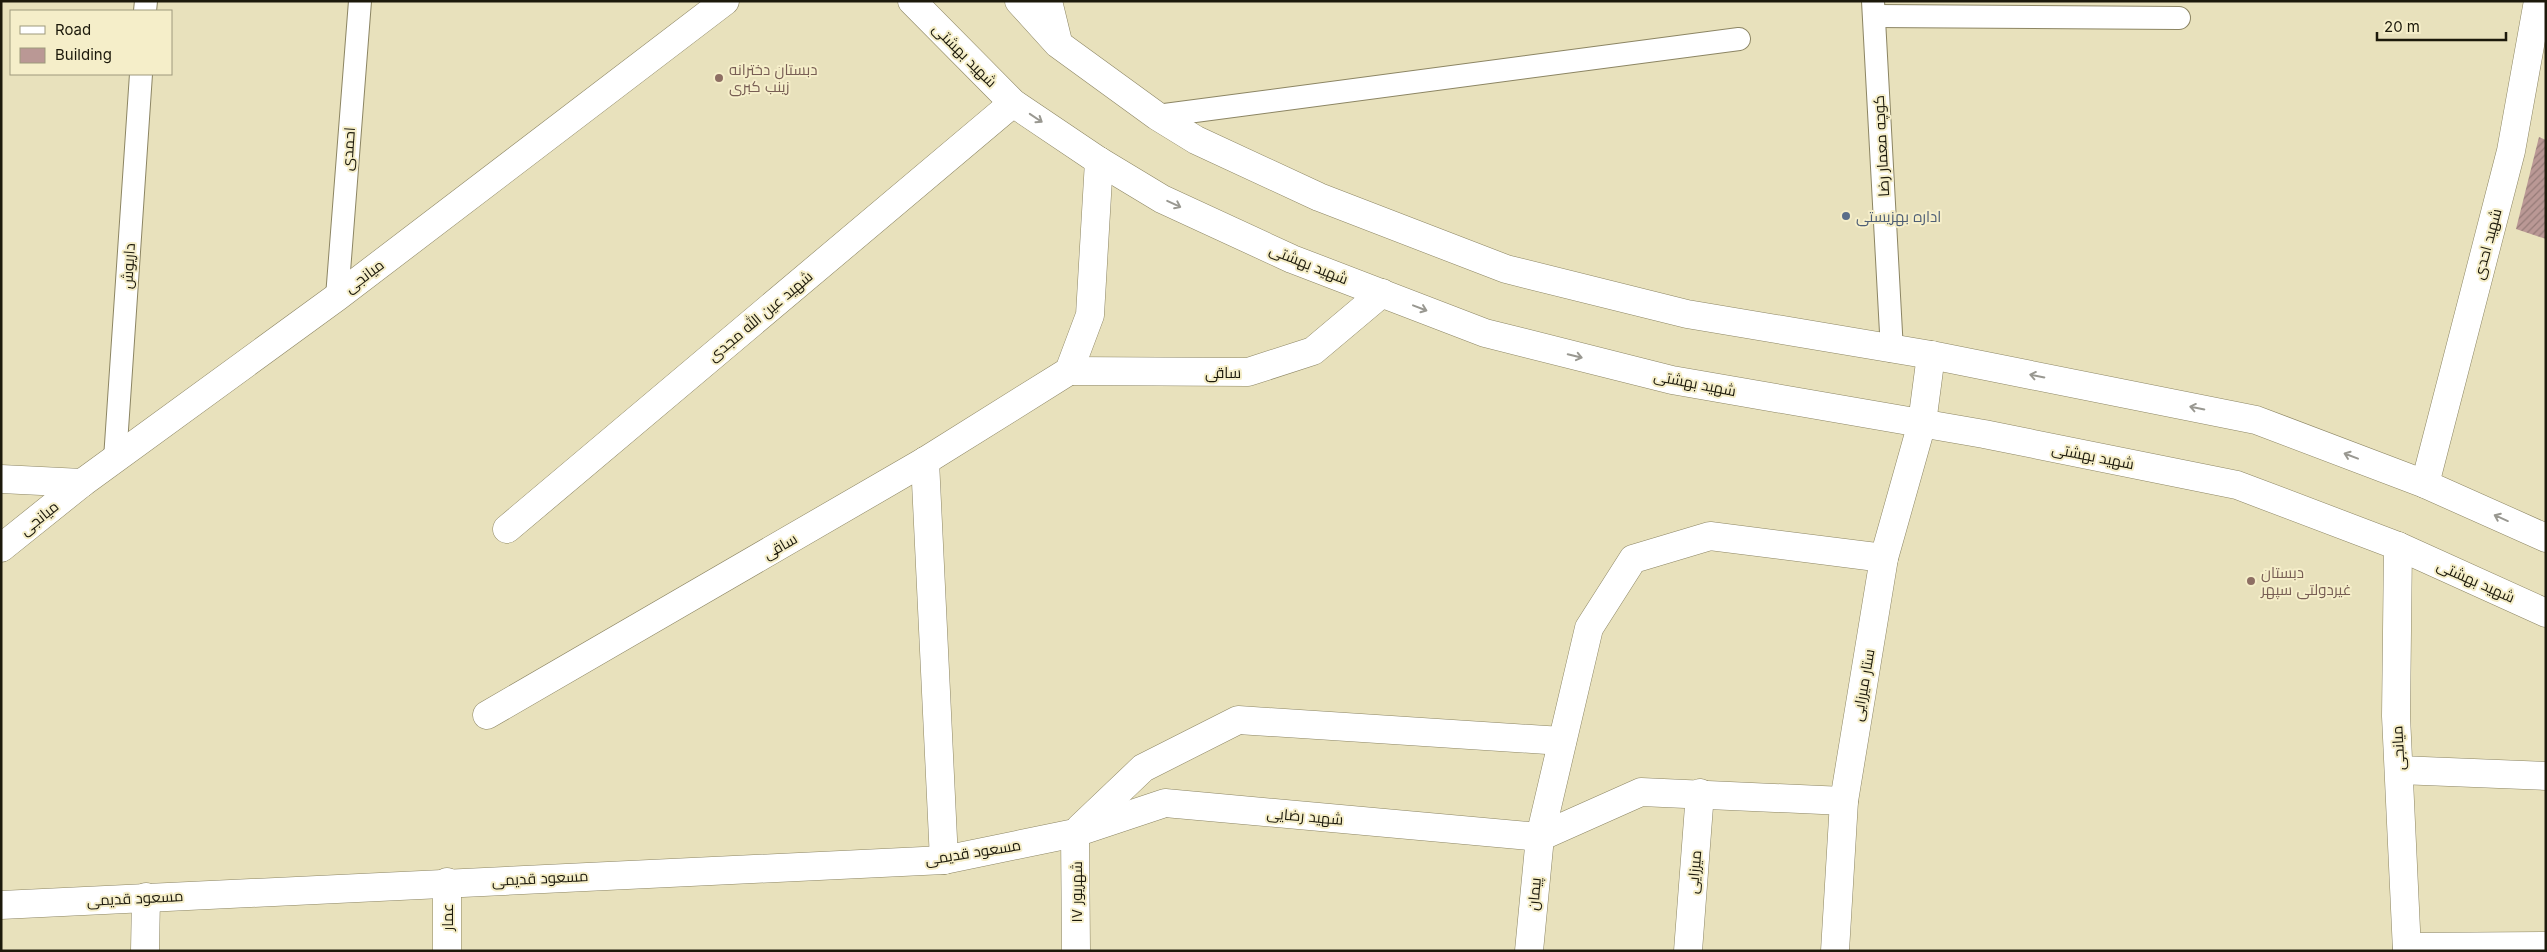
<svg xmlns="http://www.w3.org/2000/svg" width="2547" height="952" viewBox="0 0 2547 952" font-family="Inter,Cairo,sans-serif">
	<defs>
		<pattern id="building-hatch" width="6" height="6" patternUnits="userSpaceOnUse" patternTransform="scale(1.25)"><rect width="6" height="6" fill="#ba9895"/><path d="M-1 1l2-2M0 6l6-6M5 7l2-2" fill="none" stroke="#967b78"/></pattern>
	</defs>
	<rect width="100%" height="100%" fill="#e8e1bc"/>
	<!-- building -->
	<polygon fill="url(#building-hatch)" points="2539,137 2546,140 2546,239 2516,229"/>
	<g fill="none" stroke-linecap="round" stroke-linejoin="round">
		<!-- service casing -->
		<g stroke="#8c8563" stroke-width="24">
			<g id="service">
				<polyline points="1873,1 1892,351"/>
				<polyline points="145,11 146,1"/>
				<polyline points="1874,16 2179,18"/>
				<polyline points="1157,116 1739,39"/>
				<polyline points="337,297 360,1"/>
				<polyline points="115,459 141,74"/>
			</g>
		</g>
		<!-- minor casing -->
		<g stroke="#8c8563" stroke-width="29">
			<g id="minor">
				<polyline points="1069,371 1248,372 1313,351 1382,293"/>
				<polyline points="925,461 944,860"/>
				<polyline points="2425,484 2511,151 2538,1"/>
				<polyline points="507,529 1013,103"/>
				<polyline points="2398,546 2396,716 2407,951"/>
				<polyline points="487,715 925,461 1069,371 1090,315 1099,161"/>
				<polyline points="2399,770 2546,776"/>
				<polyline points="1080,828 1143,768 1238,720 1562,741"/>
				<polyline points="1075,833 1076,951"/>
				<polyline points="447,882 447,951"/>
				<polyline points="1,905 944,860 1075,833 1165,803 1540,837 1641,792 1844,801"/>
				<polyline points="2407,947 2546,946"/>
				<polyline points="145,951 146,897"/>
				<polyline points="1529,951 1540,837 1589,628 1633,559 1710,536 1884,558"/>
				<polyline points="1688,951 1700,793"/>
				<polyline points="1835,951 1844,801 1884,558 1922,423 1931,355"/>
			</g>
		</g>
		<!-- tertiary casing -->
		<g stroke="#8c8563" stroke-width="29">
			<g id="tertiary">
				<polyline points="1,479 82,483"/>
				<polyline points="1,548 82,483 337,297 725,1"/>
			</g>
		</g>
		<!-- secondary casing -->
		<g stroke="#8c8563" stroke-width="29">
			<g id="secondary">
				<polyline points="912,1 1013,103 1099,161 1162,199 1292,259 1485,333 1672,380 1984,434 2237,485 2398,546 2546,613"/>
				<polyline points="1019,1 1058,44 1157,116 1196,140 1319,197 1506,269 1687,314 1931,355 2256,420 2425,484 2546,538"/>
				<polyline points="1048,1 1058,42"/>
			</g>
		</g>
		<!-- service -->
		<use href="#service" stroke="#fff" stroke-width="22"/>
		<!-- minor -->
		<use href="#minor" stroke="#fff" stroke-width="28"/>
		<!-- tertiary -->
		<use href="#tertiary" stroke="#fff" stroke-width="28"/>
		<!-- secondary -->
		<use href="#secondary" stroke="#fff" stroke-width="28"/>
	</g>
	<!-- one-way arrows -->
	<defs><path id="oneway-shaft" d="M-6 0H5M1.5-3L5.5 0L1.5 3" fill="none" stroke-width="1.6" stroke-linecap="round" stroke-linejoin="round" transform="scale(1.25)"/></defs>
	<g stroke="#999891">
		<use href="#oneway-shaft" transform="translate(1036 118) rotate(34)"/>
		<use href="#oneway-shaft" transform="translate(1174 204) rotate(25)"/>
		<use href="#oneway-shaft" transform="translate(1420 308) rotate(21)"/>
		<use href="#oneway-shaft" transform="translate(1575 356) rotate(14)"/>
		<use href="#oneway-shaft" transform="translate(2037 376) rotate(-169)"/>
		<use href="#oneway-shaft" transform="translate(2197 408) rotate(-169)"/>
		<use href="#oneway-shaft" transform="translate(2351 456) rotate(-159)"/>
		<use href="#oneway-shaft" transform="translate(2501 518) rotate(-156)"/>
	</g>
	<!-- markers -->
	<g fill="#8d6e63" stroke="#f5eec9" stroke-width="2">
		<circle cx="719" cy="78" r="5"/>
		<circle cx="2251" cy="581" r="5"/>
	</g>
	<circle fill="#5c6f8a" stroke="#f5eec9" stroke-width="2" cx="1846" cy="216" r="5"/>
	<g text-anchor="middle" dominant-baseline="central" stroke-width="4" stroke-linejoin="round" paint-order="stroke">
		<!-- street labels -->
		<g font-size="15" fill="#1c190b" stroke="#f5eec9">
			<text transform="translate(965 55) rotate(45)">شهید بهشتی</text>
			<text transform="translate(1881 146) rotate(-93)">کوچه معمار رضا</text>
			<text transform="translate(348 149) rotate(-86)">احمدی</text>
			<text transform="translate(2487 244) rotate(-75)">شهید احدی</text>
			<text transform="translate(1309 264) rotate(22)">شهید بهشتی</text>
			<text transform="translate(128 266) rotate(-86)">داریوش</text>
			<text transform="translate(364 276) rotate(-37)">میانجی</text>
			<text transform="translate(760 316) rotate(-40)">شهید عین الله مجدی</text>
			<text x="1223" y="372">ساقی</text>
			<text transform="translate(1695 383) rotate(11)">شهید بهشتی</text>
			<text transform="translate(2093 456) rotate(11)">شهید بهشتی</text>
			<text transform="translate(39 518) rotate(-39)">میانجی</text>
			<text transform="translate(780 546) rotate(-30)">ساقی</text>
			<text transform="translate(2476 581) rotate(24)">شهید بهشتی</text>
			<text transform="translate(1863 685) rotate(-80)">ستار میرزایی</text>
			<text transform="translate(2398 748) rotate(-93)">میانجی</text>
			<text transform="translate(1305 816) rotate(5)">شهید رضایی</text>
			<text transform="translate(973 852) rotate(-9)">مسعود قدیمی</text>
			<text transform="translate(1694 872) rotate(-85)">میرزایی</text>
			<text transform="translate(540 878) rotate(-3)">مسعود قدیمی</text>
			<text transform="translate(1076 892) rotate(-90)">۱۷ شهریور</text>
			<text transform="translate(1534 894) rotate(-85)">پیمان</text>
			<text transform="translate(135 898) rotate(-3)">مسعود قدیمی</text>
			<text transform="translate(447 917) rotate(-90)">عمار</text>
		</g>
		<!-- education labels -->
		<g font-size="15" fill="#785e54" stroke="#f5eec9" text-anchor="start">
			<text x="729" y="69">دبستان دخترانه<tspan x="729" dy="17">زینب کبری</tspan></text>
			<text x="2261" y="572">دبستان<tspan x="2261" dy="17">غیردولتی سپهر</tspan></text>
		</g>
		<!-- service labels -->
		<g font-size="15" fill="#4e5e75" stroke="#f5eec9" text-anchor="start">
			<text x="1856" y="216">اداره بهزیستی</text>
		</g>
	</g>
	<!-- border -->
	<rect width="2547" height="952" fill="none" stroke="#1c190b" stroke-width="5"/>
	<!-- legend -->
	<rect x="10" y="10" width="162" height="65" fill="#f5eec9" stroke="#9e997d"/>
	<rect x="20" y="26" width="25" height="8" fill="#ffffff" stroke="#9e997d"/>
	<text x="55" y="35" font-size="15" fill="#1c190b">Road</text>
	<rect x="20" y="48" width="25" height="15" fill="#ba9895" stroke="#9e997d"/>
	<text x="55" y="60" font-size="15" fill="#1c190b">Building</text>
	<!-- scale -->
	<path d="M2377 32v8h129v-8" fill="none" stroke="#1c190b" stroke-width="2.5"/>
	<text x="2384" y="32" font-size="15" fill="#1c190b" stroke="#f5eec9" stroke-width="4" paint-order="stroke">20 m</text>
</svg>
